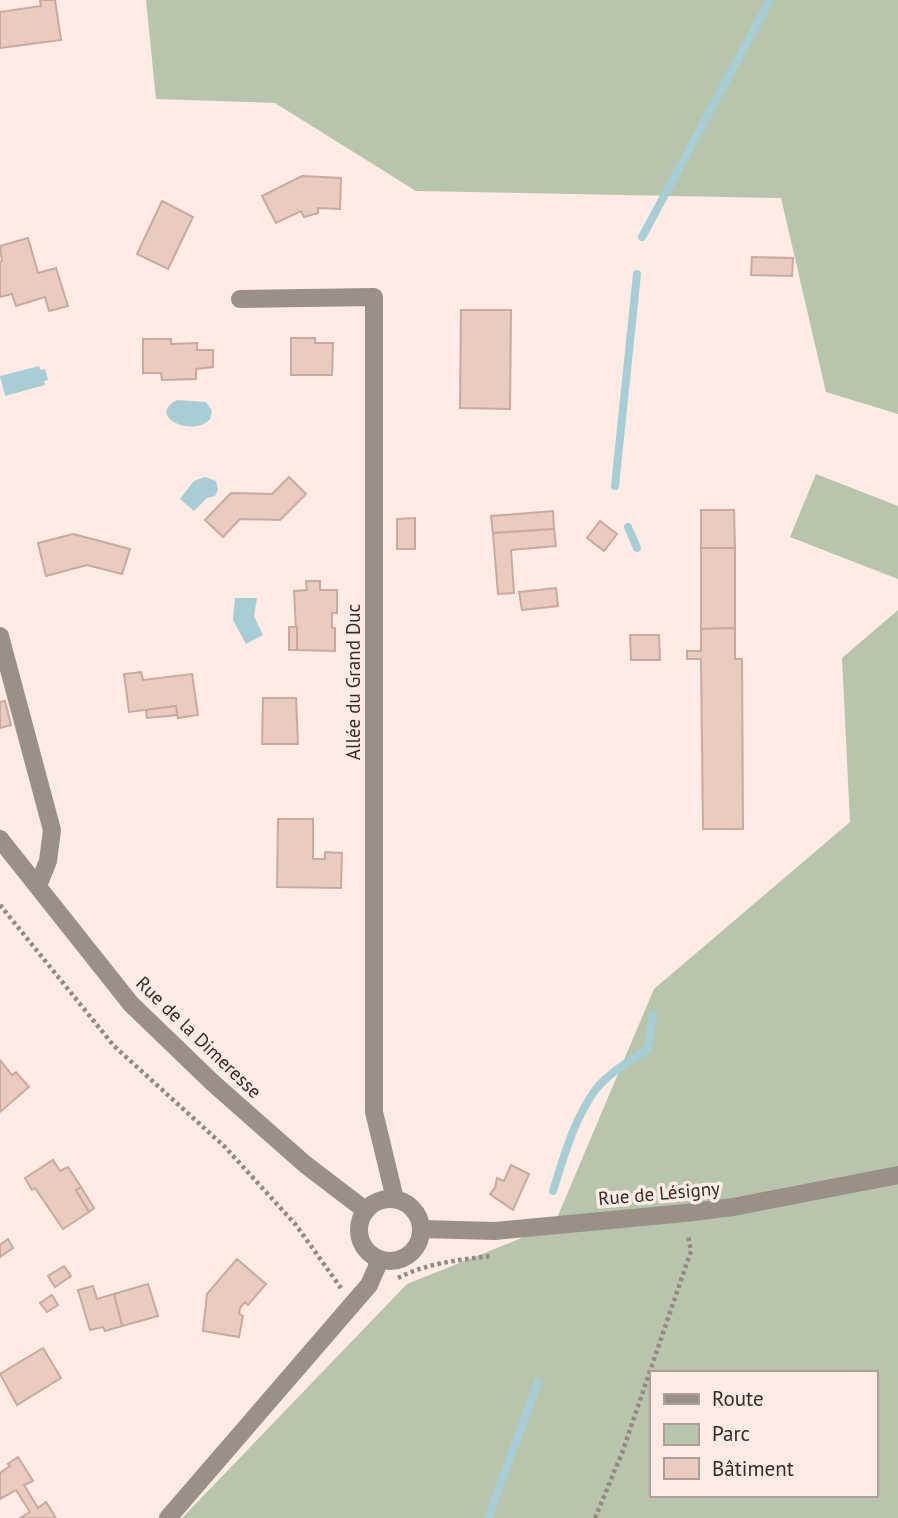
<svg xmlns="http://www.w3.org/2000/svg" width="898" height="1518" viewBox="0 0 898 1518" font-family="'PT Sans',sans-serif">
	<rect width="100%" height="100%" fill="#fdebe4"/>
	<!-- green -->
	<g fill="#b6c5ac" fill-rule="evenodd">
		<polygon points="146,0 898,0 898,414 826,392 781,198 416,191 275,103 156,99"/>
		<polygon points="816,474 898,506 898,579 790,537"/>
		<path d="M898,610V1518H182L407,1284L554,1225L654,989L850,822L842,658ZM651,1373H875V1495H651Z"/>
	</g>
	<!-- water -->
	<g fill="#a8ced5">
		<polygon points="39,366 41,370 45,369 48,380 44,381 45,385 5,396 0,376"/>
		<path d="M177,400L206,402L212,411L210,419C194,438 145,417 177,400Z"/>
		<polygon points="205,477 216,481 218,490 215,496 207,498 194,511 180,499 194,481"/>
		<polygon points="235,598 257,598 254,616 263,635 246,644 233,620"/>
	</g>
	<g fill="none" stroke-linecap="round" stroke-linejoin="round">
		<!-- stream -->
		<g stroke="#a8ced5" stroke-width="8">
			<polyline points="642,237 770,0"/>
			<polyline points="615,486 637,274"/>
			<polyline points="628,527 637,548"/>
			<path d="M553,1191C564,1156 574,1119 596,1089C607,1075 633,1058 648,1049L653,1015"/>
			<polyline points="488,1518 538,1382"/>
		</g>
	</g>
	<!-- building -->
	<g fill="#eacbc0" stroke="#c8aa9f" stroke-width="2">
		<polygon points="40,0 55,0 61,40 0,48 0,12 41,6"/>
		<polygon points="302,176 341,178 340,209 318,208 318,213 304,217 301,211 276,223 262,196"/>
		<polygon points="162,201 193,217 168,269 137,254"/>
		<polygon points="28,238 38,273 56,268 68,306 49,311 45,297 16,306 12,294 0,297 0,262 2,261 0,246"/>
		<polygon points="752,257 793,258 792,276 751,275"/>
		<polygon points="461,310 511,310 510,409 460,408"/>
		<polygon points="291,338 315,338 315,343 333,343 332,375 291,375"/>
		<polygon points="143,339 171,339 171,344 197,343 197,350 213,350 213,367 196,369 196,379 162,380 161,373 143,373"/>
		<polygon points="289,477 306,494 280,520 240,519 223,537 205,520 231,493 272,494"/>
		<polygon points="701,510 734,510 735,548 701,548"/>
		<polygon points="553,511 554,529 493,533 491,516"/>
		<polygon points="415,518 415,549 397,549 397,519"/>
		<polygon points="600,521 617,534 604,551 587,538"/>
		<polygon points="554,529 556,546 511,550 514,593 498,594 493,533"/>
		<polygon points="73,534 130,549 122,574 87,565 46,576 38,543"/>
		<polygon points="701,548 735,548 735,628 701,629"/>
		<polygon points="306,581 320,581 320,590 337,590 337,613 332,613 332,628 335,628 335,651 297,650 294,591 307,590"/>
		<polygon points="556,588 558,606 522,610 519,592"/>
		<rect x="289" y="627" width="8" height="23"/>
		<polygon points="735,628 735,659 742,659 743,829 703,829 701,659 687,659 687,651 701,651 701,629"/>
		<polygon points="630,635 659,635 660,660 631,660"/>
		<polygon points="141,672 143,680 192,674 198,715 178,718 176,706 129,712 124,674"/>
		<polygon points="263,698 296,698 298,744 262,744"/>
		<polygon points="5,701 11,725 0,728 0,702"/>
		<polygon points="176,706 177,715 147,718 146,710"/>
		<polygon points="278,819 313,819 313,859 325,859 325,852 342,853 341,888 277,887"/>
		<polygon points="0,1060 12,1075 16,1072 29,1087 0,1112"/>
		<polygon points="53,1160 60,1171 68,1167 81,1187 76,1190 89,1212 63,1229 35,1188 32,1190 25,1178"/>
		<polygon points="511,1165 529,1174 513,1210 490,1194 495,1188 497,1178 504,1181"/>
		<polygon points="81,1187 94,1208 89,1212 76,1190"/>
		<polygon points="8,1239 13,1248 0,1257 0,1245"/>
		<polygon points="237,1259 266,1284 248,1305 245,1302 240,1308 239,1314 243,1316 239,1337 203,1331 207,1294"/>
		<polygon points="64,1266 71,1276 55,1287 48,1276"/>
		<polygon points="148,1284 158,1316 122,1326 114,1294"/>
		<polygon points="93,1286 97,1299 114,1294 122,1326 105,1331 103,1327 90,1330 78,1290"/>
		<polygon points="52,1295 58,1305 47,1312 40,1303"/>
		<polygon points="43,1348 61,1378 17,1405 0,1374"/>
		<polygon points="18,1457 33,1481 24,1485 38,1508 46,1502 56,1518 20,1518 30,1512 16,1490 0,1499 0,1473 10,1466 8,1464"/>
	</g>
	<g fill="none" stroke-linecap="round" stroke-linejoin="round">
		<!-- path -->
		<g stroke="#958781" stroke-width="4.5" stroke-dasharray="3.5 3.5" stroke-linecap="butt">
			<polyline points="0,905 114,1046 225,1147 296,1225 341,1288"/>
			<path d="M398,1278C426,1263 459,1260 491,1256"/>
			<polyline points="595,1518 622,1453 691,1251 688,1235"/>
		</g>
		<!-- minor -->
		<g stroke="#9a9086" stroke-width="18">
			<polyline points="240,299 374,297 374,1112 395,1199"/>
			<polyline points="0,636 52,830 48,861 38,886"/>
			<polyline points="0,839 131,1004 213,1083 306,1165 365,1210"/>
			<circle cx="390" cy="1230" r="31"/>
			<polyline points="421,1229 495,1231 685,1213 733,1207 898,1175"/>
			<polyline points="168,1518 369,1285 380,1260"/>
		</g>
	</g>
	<g text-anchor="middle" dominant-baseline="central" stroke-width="7" stroke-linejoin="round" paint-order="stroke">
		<!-- street labels -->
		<g font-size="19" fill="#362a26" stroke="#fdebe4">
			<text transform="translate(353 682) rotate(-90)">Allée du Grand Duc</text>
			<text transform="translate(199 1037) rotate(44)">Rue de la Dimeresse</text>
			<text transform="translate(659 1193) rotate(-5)">Rue de Lésigny</text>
		</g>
	</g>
	<!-- legend -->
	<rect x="650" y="1371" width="228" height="126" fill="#fdebe4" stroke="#ad9e98" stroke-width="2"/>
	<rect x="664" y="1394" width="35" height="10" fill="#9a9086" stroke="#ad9e98" stroke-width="2"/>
	<text x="712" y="1406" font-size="21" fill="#362a26">Route</text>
	<rect x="664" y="1424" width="35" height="21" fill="#b6c5ac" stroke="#ad9e98" stroke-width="2"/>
	<text x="712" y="1441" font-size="21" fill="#362a26">Parc</text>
	<rect x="664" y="1458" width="35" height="21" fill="#eacbc0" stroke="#ad9e98" stroke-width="2"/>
	<text x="712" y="1476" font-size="21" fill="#362a26">Bâtiment</text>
</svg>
